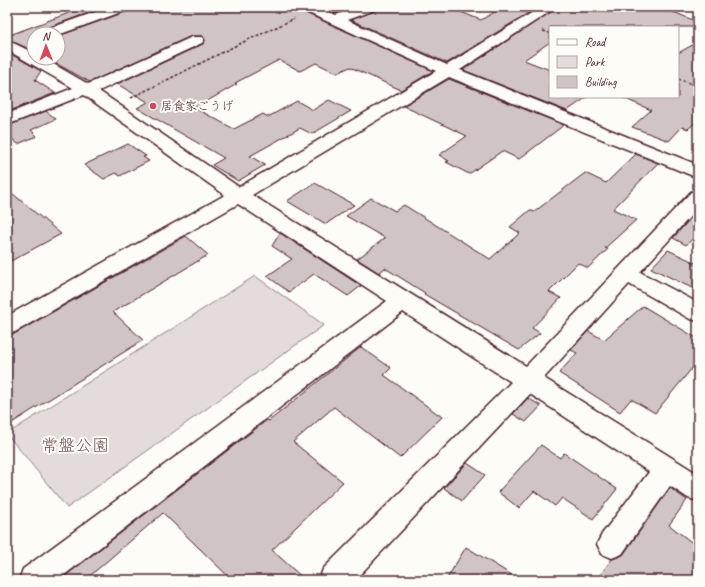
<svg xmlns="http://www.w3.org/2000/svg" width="705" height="587" viewBox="0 0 705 587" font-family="Caveat,'Klee One',sans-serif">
	<rect width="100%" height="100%" fill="#fdfcf7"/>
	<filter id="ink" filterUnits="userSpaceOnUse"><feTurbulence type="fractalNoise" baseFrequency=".025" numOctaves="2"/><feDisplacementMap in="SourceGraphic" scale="8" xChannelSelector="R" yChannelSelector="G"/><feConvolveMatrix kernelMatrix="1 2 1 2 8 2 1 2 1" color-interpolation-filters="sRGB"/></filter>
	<g filter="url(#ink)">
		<!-- green -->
		<polygon fill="#e3dcda" stroke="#967e82" points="255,276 324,325 67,508 7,434"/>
		<!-- building -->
		<g fill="#d0c5c4" stroke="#4a1f2b">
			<polygon points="85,7 105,7 41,30 39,34 34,34 34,51 7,39 7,36"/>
			<polygon points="130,7 299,7 301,11 433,71 401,90 350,67 337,73 316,63 300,71 279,60 235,83 237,84 195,108 234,129 263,114 268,117 297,101 313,110 329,100 351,111 312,134 300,128 250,156 265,165 238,181 212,165 224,158 137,108 148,102 117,84 203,44 205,41 203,36 191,36 90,82 46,58 58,58 58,36 128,11"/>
			<polygon points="322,7 353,7 336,13"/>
			<polygon points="377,7 448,7 481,20 503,7 538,7 447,63 351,20 375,11"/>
			<polygon points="558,7 661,7 698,22 698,27 550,27 550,42 524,60 550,70 550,97 587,97 567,111 463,70"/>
			<polygon points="698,42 698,120 688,129 682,127 669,141 632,127 651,110 621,97 678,97 678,53"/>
			<polygon points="7,52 41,71 35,80 55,93 7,112"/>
			<polygon points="449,79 564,125 519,159 502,151 469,174 446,162 449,161 439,155 467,136 403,106"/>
			<polygon points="46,111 56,119 31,130 37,136 18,144 11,138 7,140 7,126"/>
			<polygon points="128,144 146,156 143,157 149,161 120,176 116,173 104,179 84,165"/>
			<polygon points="636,154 658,163 613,209 636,220 605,248 608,249 588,268 578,263 549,292 561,298 532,328 540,333 519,350 424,294 425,293 385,268 379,273 357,259 385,238 346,216 371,198 395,211 404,205 490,259 520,233 510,227 530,210 534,212 585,173 606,183"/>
			<polygon points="315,183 354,205 326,224 287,201"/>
			<polygon points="7,189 61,234 7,263"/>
			<polygon points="698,210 698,234 686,245 673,238"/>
			<polygon points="280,233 361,286 348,296 314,274 289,292 267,276 292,259 272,246"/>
			<polygon points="186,236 208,255 113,312 143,340 7,426 7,335 16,333"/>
			<polygon points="668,250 698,264 698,291 651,268"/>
			<polygon points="643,306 698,339 698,361 655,413 631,399 620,412 559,373 577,353 571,350 588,331 604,340"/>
			<polygon points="361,347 391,368 384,375 442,417 400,458 334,407 293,442 343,482 272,550 305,580 232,580 163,513 85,580 60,580 267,420 269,421"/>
			<polygon points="528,398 541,406 526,422 513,414"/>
			<polygon points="541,445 560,458 564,453 617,489 593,519 562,498 555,506 534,491 519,508 498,492"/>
			<polygon points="467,463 485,475 462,501 444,488"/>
			<polygon points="670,488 687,500 669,525 698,547 698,580 596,580 612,559 623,555"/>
			<polygon points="466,547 520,580 446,580"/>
		</g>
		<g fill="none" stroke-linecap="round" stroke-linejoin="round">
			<!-- street casing -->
			<g stroke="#4a1f2b" stroke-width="3">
				<g id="street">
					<polygon points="109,7 129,7 127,10 58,35 40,34 42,31"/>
					<polygon points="300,7 318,7 336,15 357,7 376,7 374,10 347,20 447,65 541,7 557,7 460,70 698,165 698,178 449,77 252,195 526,366 691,192 698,190 698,208 640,272 698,303 698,321 690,319 629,284 544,378 698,474 698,501 688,498 670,486 622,554 612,558 602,554 597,544 602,534 649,472 530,394 355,580 319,580 323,569 511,382 403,312 58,580 19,580 23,569 387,301 238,204 15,332 7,334 7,316 225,195 84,95 7,125 7,114 73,88 7,50 7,40 34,53 34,58 43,58 88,84 192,37 202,37 204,40 202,43 99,91 239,187 436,71 302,10"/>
				</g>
			</g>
			<!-- path -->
			<g stroke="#4a1f2b" stroke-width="1.5" stroke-dasharray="3 2" stroke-linecap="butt">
				<polyline points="543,31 550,33"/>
				<polyline points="678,79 698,86"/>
				<polyline points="131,98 239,44 294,19"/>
			</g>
			<!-- street -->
			<use href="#street" fill="#fdfcf7" fill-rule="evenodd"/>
		</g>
	</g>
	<!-- markers -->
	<circle fill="#d1495b" stroke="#fdfcf7" stroke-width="1.5" cx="153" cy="106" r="4"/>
	<g text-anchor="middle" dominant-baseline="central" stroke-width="4" stroke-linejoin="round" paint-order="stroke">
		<!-- far-poi labels -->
		<g font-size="12" fill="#4a1f2b" stroke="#fdfcf7" text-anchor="start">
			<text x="161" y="106">居食家ごうげ</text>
		</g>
		<!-- near-park labels -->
		<g font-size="17" fill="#704e57" stroke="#fdfcf7">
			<text x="75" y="445">常盤公園</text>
		</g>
	</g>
	<!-- margin -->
	<rect width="705" height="587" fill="none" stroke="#fdfcf7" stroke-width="24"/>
	<rect x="12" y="12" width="681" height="563" fill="none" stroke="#4a1f2b" stroke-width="1.5" filter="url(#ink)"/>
	<!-- legend -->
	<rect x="549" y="26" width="130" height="72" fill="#fdfcf7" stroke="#b5a4a5"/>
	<rect x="557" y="39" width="20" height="6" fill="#fdfcf7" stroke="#b5a4a5"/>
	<text x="585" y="46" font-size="12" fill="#4a1f2b">Road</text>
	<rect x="557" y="56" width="20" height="12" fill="#e3dcda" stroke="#b5a4a5"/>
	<text x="585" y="66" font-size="12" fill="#4a1f2b">Park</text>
	<rect x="557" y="76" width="20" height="12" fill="#d0c5c4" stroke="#b5a4a5"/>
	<text x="585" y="86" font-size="12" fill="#4a1f2b">Building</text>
	<!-- north arrow -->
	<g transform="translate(46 46) rotate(359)"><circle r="19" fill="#fdfcf7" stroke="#b5a4a5"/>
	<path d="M0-3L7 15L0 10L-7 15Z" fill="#d1495b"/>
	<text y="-6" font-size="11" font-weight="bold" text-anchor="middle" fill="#4a1f2b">N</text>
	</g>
</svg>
